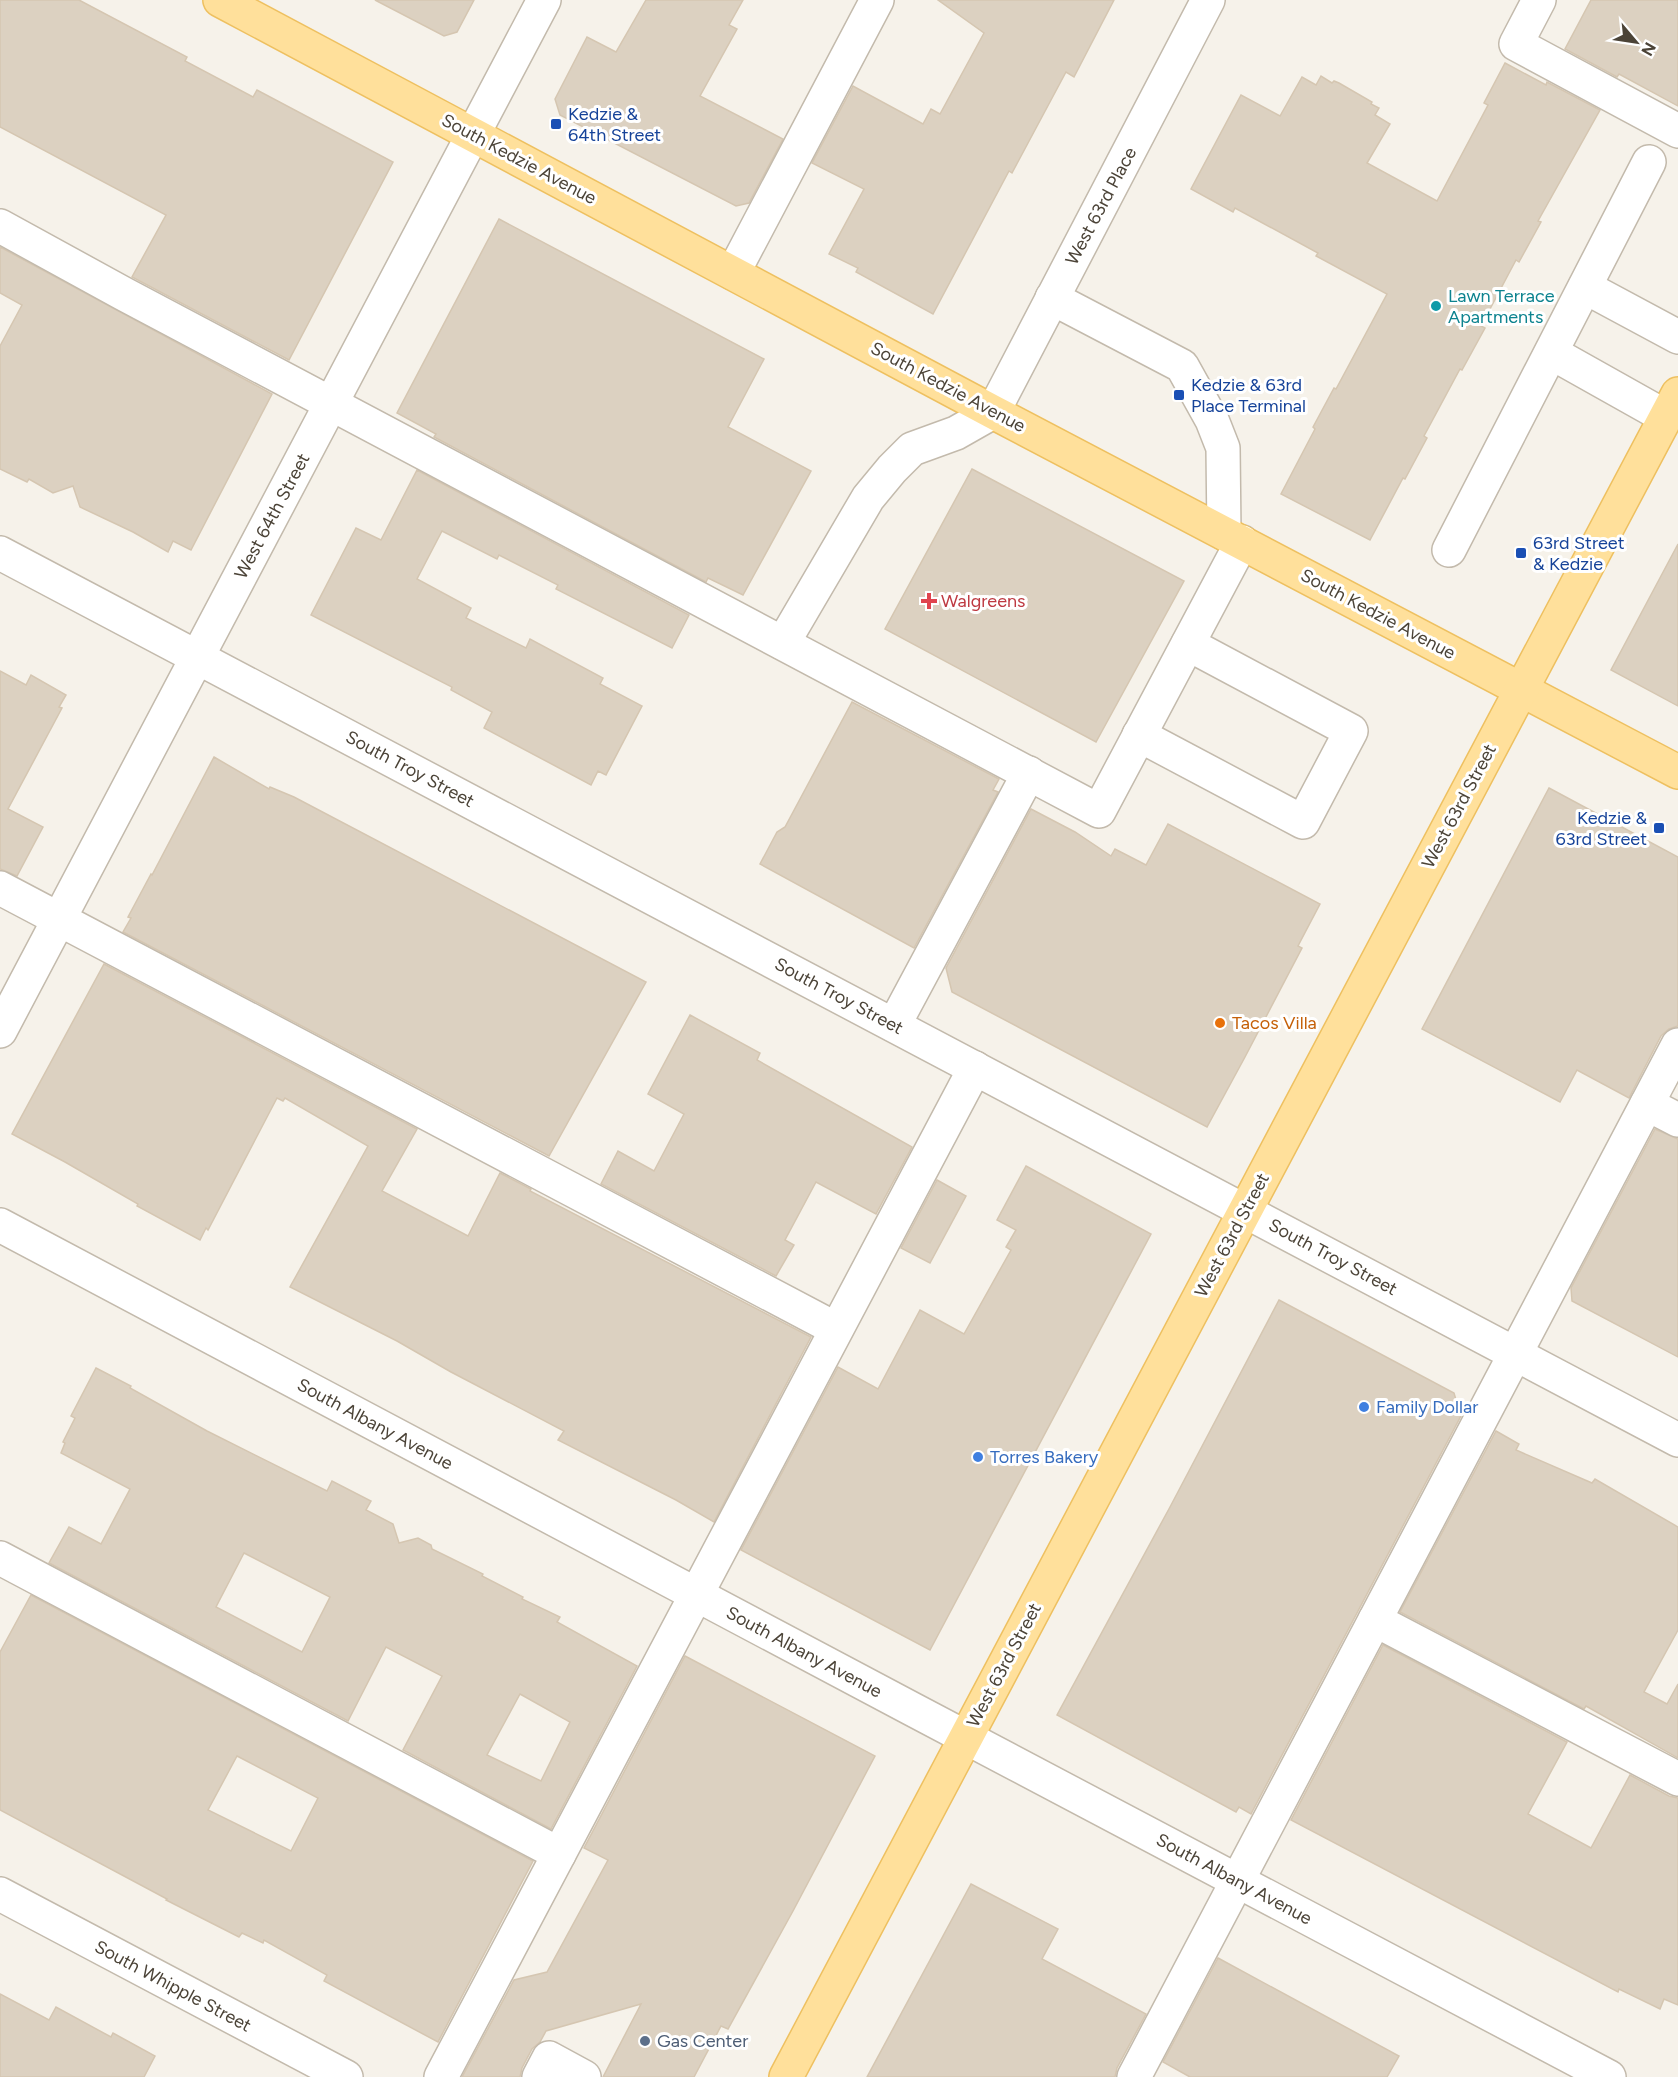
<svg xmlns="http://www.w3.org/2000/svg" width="1678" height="2077" viewBox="0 0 1678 2077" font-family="Figtree,sans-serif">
	<rect width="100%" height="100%" fill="#f6f2ea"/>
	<!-- building -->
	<g fill="#dcd1c1" stroke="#d5c6b1" stroke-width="1.5" fill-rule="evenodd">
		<polygon points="0,0 79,0 187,57 185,61 253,97 257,90 393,162 289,360 132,277 166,215 0,127"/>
		<polygon points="375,0 474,0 457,32 444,36"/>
		<polygon points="646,0 743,0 729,25 737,29 700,96 783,139 749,203 736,206 560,115 555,99 587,37 616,52"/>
		<polygon points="938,0 1114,0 1074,77 1066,72 1012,173 1009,171 933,314 856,272 858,268 829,254 864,189 812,163 853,86 923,124 931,109 940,114 984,33"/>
		<polygon points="1591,0 1678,0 1678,106 1619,74 1617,77 1565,49"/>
		<polygon points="1505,63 1546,85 1547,82 1600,110 1538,221 1541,222 1519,262 1516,260 1481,326 1485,328 1462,370 1460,369 1424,436 1427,438 1405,479 1403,478 1370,540 1281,494 1315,429 1313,427 1334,388 1336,389 1387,294 1316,256 1318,253 1235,208 1233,212 1191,189 1241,95 1280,116 1302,77 1316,85 1321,76 1332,83 1334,81 1339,83 1372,102 1371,104 1379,108 1375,115 1390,124 1367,163 1437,201 1488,105 1484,103"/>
		<polygon points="499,219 764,359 728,427 811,471 743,595 708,578 706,582 434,437 436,434 397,413"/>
		<polygon points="0,247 272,394 191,550 173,541 168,552 133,532 80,507 73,486 53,493 29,479 27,482 0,469 0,346 22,305 0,293"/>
		<polygon points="972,469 1184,581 1096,742 885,629"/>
		<polygon points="417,470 689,615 672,648 556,589 558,585 499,555 497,559 442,531 417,579 471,608 466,618 526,648 530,639 603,678 600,684 642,706 606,775 598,771 591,785 484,728 492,712 451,690 452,687 311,615 356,528 381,540"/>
		<polygon points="1678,544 1678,706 1611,670"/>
		<polygon points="0,671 26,685 31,675 66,695 59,707 62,708 8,809 43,827 17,876 0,869"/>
		<polygon points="852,702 999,779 993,790 998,792 914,948 760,864 777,832 785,827"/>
		<polygon points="214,757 269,789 270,787 294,797 646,982 549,1156 123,932 131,918 128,917 151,874 152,875"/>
		<polygon points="1549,788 1678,857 1678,1026 1669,1029 1661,1036 1629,1098 1577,1070 1560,1102 1422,1029"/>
		<polygon points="1031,809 1075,832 1111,856 1115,849 1146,865 1168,824 1320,904 1298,946 1302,948 1245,1057 1207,1127 952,992 946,968"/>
		<polygon points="104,964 417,1129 382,1191 468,1236 500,1173 531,1189 530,1191 811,1337 714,1522 676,1500 558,1440 564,1431 451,1372 397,1341 290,1287 368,1146 285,1098 283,1101 277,1098 208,1230 206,1228 200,1240 137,1206 138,1204 65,1162 12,1134"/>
		<polygon points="690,1015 760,1053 757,1060 912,1147 876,1214 816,1182 785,1240 794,1245 776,1276 601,1184 618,1151 654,1171 684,1114 648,1094"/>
		<polygon points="1655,1129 1678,1139 1678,1357 1572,1301 1571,1288"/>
		<polygon points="1026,1166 1151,1234 930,1650 741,1550 838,1367 878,1389 920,1310 964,1334 1011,1250 1006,1247 1016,1230 997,1220"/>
		<polygon points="937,1180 966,1196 930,1263 901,1248"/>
		<polygon points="1279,1300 1454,1393 1459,1410 1463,1412 1251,1814 1239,1807 1236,1812 1057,1715 1170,1507"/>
		<path d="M96,1368L131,1386L130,1388L207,1431L327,1491L332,1481L371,1501L366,1510L393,1524L399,1543L418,1538L431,1545L432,1549L483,1574L482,1576L523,1597L522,1599L560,1617L557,1622L637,1666L551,1829L403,1750L442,1676L386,1647L348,1721L49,1563L69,1527L101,1544L130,1489L61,1453L65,1443L63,1442L75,1418L71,1416ZM244,1553L330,1597L302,1652L216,1607ZM520,1694L570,1722L541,1781L487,1755Z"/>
		<polygon points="1496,1431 1519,1444 1516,1450 1592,1483 1595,1479 1678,1527 1678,1630 1644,1692 1667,1704 1678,1684 1678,1758 1586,1706 1584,1709 1400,1612"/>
		<path d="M31,1595L533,1861L438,2042L324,1981L327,1975L264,1940L263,1943L242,1933L239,1937L166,1900L167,1899L0,1810V1652ZM237,1756L318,1798L291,1851L208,1810Z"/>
		<polygon points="1383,1645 1567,1742 1528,1814 1591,1848 1630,1775 1669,1796 1678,1798 1678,2005 1664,1999 1660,2009 1619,1989 1618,1992 1291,1820"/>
		<polygon points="685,1656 875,1756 793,1911 728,2029 721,2026 694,2077 603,2077 641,2004 546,2031 540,2042 532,2049 522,2068 520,2077 462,2077 514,1980 547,1972 608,1860 584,1848"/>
		<polygon points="971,1884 1058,1929 1042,1959 1146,2014 1117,2068 1115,2077 867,2077"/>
		<polygon points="1218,1958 1399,2056 1387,2077 1190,2077 1163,2062"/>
		<polygon points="0,1994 49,2020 56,2007 111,2037 113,2033 155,2056 144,2077 0,2077"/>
	</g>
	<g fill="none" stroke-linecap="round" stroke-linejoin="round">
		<!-- minor casing -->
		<g stroke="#c3baac" stroke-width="36">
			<g id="minor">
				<polyline points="1539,0 1516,44 1678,131"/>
				<polyline points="0,226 124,294 1099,811 1242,542"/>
				<polyline points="733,273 877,0"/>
				<polyline points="1585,287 1678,337"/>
				<polyline points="1052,298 1182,366 1212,420 1223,448 1224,533"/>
				<polyline points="1552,353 1666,417"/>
				<polyline points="1449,550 1649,162"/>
				<polyline points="0,553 1678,1440"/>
				<polyline points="783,643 868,498 892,469 912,449 956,433 993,412 1208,0"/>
				<polyline points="1139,735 1303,822 1351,731 1188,644"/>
				<polyline points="0,888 836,1329"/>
				<polyline points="894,1025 1029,773"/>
				<polyline points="0,1031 544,0"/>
				<polyline points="1647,1104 1678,1120"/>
				<polyline points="0,1225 912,1709 1609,2077"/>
				<polyline points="0,1558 559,1854"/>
				<polyline points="1375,1620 1678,1779"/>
				<polyline points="0,1894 346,2077"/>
				<polyline points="441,2077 975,1068"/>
				<polyline points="539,2077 549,2058 584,2077"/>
				<polyline points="1134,2077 1678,1045"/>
			</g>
		</g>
		<!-- major casing -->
		<g stroke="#eec060" stroke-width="36">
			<g id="major">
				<polyline points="220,0 993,412 1678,772"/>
				<polyline points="786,2077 1678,394"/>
			</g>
		</g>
		<!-- minor -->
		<use href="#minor" stroke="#fff" stroke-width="33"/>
		<!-- major -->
		<use href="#major" stroke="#ffe09b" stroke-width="33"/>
	</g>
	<!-- markers -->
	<g fill="#1a4fb4" stroke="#fff" stroke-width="2">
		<rect x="550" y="118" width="12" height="12" rx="3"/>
		<rect x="1173" y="389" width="12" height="12" rx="3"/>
		<rect x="1515" y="547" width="12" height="12" rx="3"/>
		<rect x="1653" y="822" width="12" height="12" rx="3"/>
	</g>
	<circle fill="#0f9aa8" stroke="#fff" stroke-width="2" cx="1436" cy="306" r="6"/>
	<path fill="#e0444e" stroke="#fff" stroke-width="2" d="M926 592h6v6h6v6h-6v6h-6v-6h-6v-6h6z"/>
	<circle fill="#e8710a" stroke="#fff" stroke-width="2" cx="1220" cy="1023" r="6"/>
	<g fill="#3f7fe0" stroke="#fff" stroke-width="2">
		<circle cx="1364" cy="1407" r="6"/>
		<circle cx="978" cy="1457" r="6"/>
	</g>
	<circle fill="#5c6f8a" stroke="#fff" stroke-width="2" cx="645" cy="2041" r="6"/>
	<g text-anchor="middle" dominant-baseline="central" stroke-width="6" stroke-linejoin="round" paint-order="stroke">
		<!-- transit labels -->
		<g font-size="18" fill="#164399" stroke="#fff" text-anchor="start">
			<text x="568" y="114">Kedzie &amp;<tspan x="568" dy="21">64th Street</tspan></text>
			<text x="1191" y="385">Kedzie &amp; 63rd<tspan x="1191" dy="21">Place Terminal</tspan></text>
			<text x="1533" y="543">63rd Street<tspan x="1533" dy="21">&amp; Kedzie</tspan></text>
			<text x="1647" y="818" text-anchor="end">Kedzie &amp;<tspan x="1647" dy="21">63rd Street</tspan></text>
		</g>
		<!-- street labels -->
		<g font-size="18" fill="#4b4337" stroke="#fff">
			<text transform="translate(519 159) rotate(28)">South Kedzie Avenue</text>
			<text transform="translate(1101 206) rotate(-62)">West 63rd Place</text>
			<text transform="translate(948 387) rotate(28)">South Kedzie Avenue</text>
			<text transform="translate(272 516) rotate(-62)">West 64th Street</text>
			<text transform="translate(1378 614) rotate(28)">South Kedzie Avenue</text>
			<text transform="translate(410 769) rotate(28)">South Troy Street</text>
			<text transform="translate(1459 806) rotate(-62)">West 63rd Street</text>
			<text transform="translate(839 996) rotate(28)">South Troy Street</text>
			<text transform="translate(1232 1235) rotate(-62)">West 63rd Street</text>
			<text transform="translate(1333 1257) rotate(28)">South Troy Street</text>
			<text transform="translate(375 1424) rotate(28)">South Albany Avenue</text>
			<text transform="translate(804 1652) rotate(28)">South Albany Avenue</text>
			<text transform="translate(1004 1665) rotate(-62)">West 63rd Street</text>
			<text transform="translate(1234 1879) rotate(28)">South Albany Avenue</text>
			<text transform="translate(173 1986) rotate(28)">South Whipple Street</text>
		</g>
		<!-- culture labels -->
		<g font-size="18" fill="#0d838f" stroke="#fff" text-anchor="start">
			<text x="1448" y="296">Lawn Terrace<tspan x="1448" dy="21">Apartments</tspan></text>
		</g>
		<!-- health labels -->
		<g font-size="18" fill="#be3a42" stroke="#fff" text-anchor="start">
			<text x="941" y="601">Walgreens</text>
		</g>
		<!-- food labels -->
		<g font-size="18" fill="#c56008" stroke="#fff" text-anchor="start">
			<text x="1232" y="1023">Tacos Villa</text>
		</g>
		<!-- shop labels -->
		<g font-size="18" fill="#366cbe" stroke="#fff" text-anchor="start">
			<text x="1376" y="1407">Family Dollar</text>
			<text x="990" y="1457">Torres Bakery</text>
		</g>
		<!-- service labels -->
		<g font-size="18" fill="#4e5e75" stroke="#fff" text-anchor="start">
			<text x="657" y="2041">Gas Center</text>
		</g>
	</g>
	<!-- north arrow -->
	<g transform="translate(1636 42) rotate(119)" stroke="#ffffff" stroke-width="4.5" paint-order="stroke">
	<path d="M0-4.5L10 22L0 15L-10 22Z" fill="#4b4337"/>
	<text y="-9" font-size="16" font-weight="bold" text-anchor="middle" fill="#4b4337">N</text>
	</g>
</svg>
